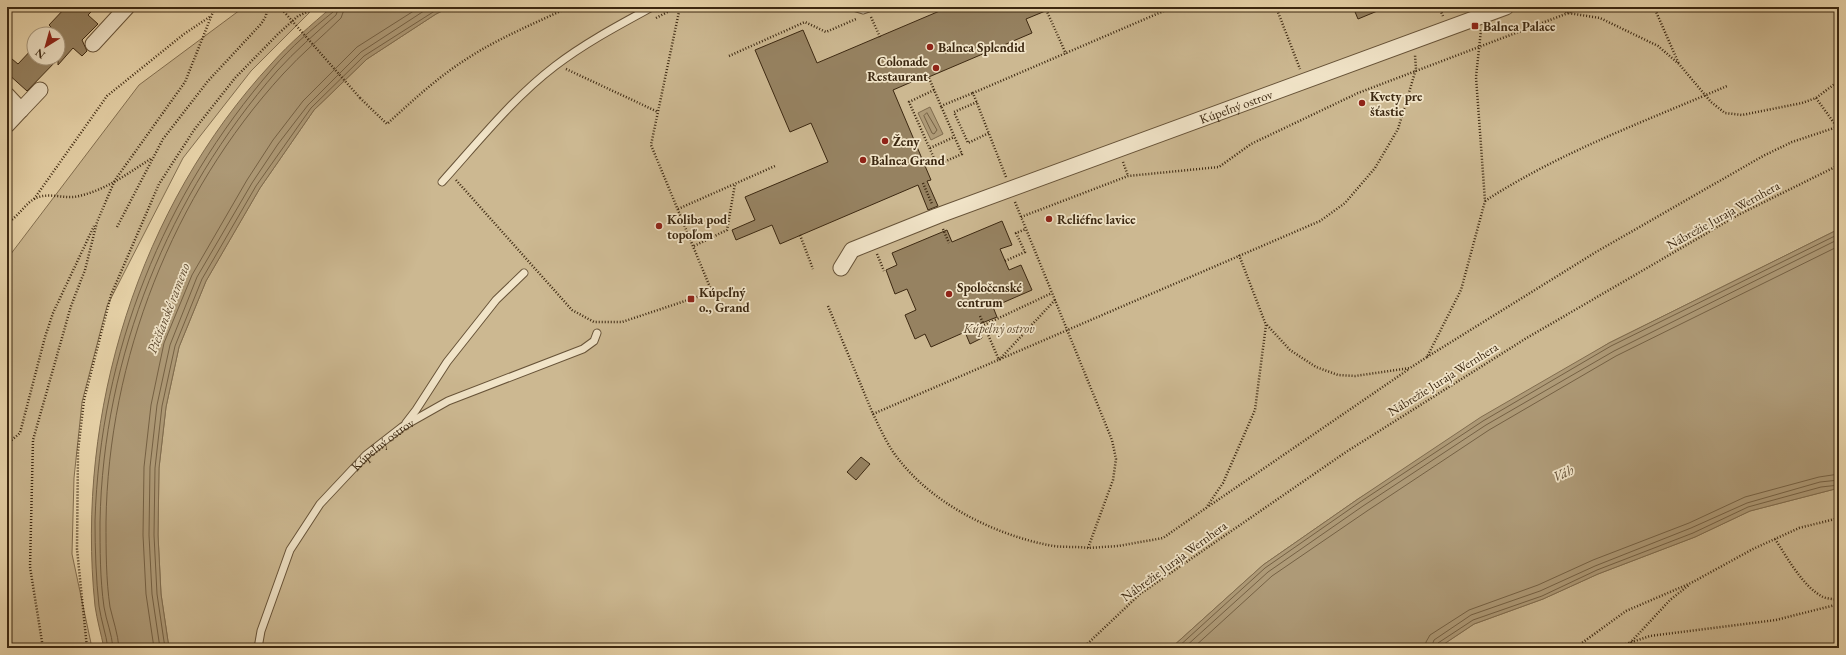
<svg xmlns="http://www.w3.org/2000/svg" width="1846" height="655" viewBox="0 0 1846 655" font-family="'EB Garamond',serif">
	<rect width="100%" height="100%" fill="#e9d5ab"/>
	<filter id="stains"><feTurbulence type="fractalNoise" baseFrequency=".005" numOctaves="4"/><feColorMatrix values="0 0 0 0 .2 0 0 0 0 .09 0 0 0 0 .02 0 0 0 .5 -.17"/></filter>
	<radialGradient id="worn" r=".72"><stop offset=".6" stop-color="#630" stop-opacity="0"/><stop offset="1" stop-color="#630" stop-opacity=".3"/></radialGradient>
	<!-- green -->
	<g fill="#ccb891" stroke="#847051">
		<polygon points="244,7 315,7 251,71 183,158 107,306 82,402 74,478 72,554 92,648 7,648 7,259 139,85"/>
		<polygon points="450,7 1839,7 1839,229 1609,343 1358,499 1263,565 1171,648 169,648 161,594 158,535 159,468 166,407 179,347 206,281 260,188 314,110 367,59 436,14"/>
		<polygon points="1839,488 1839,648 1438,648 1474,624 1543,599 1598,574 1695,537 1750,511"/>
	</g>
	<!-- water -->
	<g fill="#ae9a77" stroke="#806c4e">
		<path d="M332,7H450L436,14L367,59L314,110L260,188L206,281L179,347L166,407L159,468L158,535L161,594L169,648H104C101,634 97,620 95,606C75,413 139,206 272,63C290,43 311,25 332,7Z"/>
		<polygon points="930,107 943,134 931,140 918,113"/>
		<polygon points="1839,229 1839,488 1750,511 1695,537 1598,574 1543,599 1474,624 1438,648 1171,648 1263,565 1358,499 1481,417 1609,343"/>
	</g>
	<g fill="none" stroke-linecap="round" stroke-linejoin="round">
		<!-- shore -->
		<g stroke="#756144" stroke-width="1">
			<polygon points="927,113 937,130 934,134 932,133 924,116"/>
			<path d="M108,648C106,634 101,620 99,606C96,579 95,549 95,521C100,352 163,195 273,68C291,47 312,29 333,12L334,7"/>
			<path d="M113,648C112,634 106,620 104,607C100,579 100,549 100,522C103,356 169,195 277,71C295,51 316,33 336,15L339,7"/>
			<path d="M119,648C118,634 113,620 110,607C106,580 106,550 106,522C108,360 173,194 283,74C301,54 322,37 341,18L345,7"/>
			<polyline points="154,648 146,594 143,535 144,467 151,405 164,343 192,275 247,180 273,140 303,101 357,47 420,7"/>
			<polyline points="160,648 152,594 149,535 150,467 157,405 170,345 197,277 252,183 278,144 308,105 361,52 430,7"/>
			<polyline points="165,648 157,594 154,535 155,468 162,406 175,346 202,279 256,186 311,108 364,56 441,7"/>
			<polyline points="1177,648 1265,568 1360,502 1483,421 1611,346 1839,234"/>
			<polyline points="1184,648 1268,572 1363,506 1486,425 1614,351 1839,239"/>
			<polyline points="1193,648 1272,576 1367,511 1489,430 1616,356 1839,246"/>
			<polyline points="1425,648 1426,642 1430,635 1469,610 1538,585 1593,560 1689,523 1745,497 1819,477 1839,474"/>
			<polyline points="1431,648 1434,640 1471,615 1540,591 1595,566 1691,528 1747,503 1820,482 1839,480"/>
			<polyline points="1436,648 1438,643 1473,620 1542,596 1597,570 1693,533 1748,507 1821,487 1839,485"/>
		</g>
	</g>
	<!-- building -->
	<g fill="#968261" stroke="#3c2811">
		<polygon points="66,7 96,7 88,15 98,24 82,40 87,51 82,56 73,48 58,65 58,59 27,91 7,73 7,64 12,59 18,64 34,47 34,58 58,58 58,34 49,25"/>
		<polygon points="949,7 975,7 977,11 986,7 1055,7 1026,19 1032,33 924,79 923,77 893,90 931,180 927,181 938,206 928,210 918,185 780,244 772,225 736,240 732,230 755,220 745,197 828,162 811,123 790,132 755,50 803,30 817,63"/>
		<polygon points="1353,7 1387,7 1358,19"/>
		<polygon points="1002,221 1012,245 1000,249 1009,270 1021,265 1032,290 993,307 997,317 977,325 982,338 970,344 965,332 931,347 925,334 915,339 905,315 916,310 907,289 895,294 886,270 897,265 892,253 947,230 952,242"/>
		<polygon points="861,457 870,464 856,480 847,472"/>
	</g>
	<g fill="none" stroke-linecap="round" stroke-linejoin="round">
		<!-- lane casing -->
		<g stroke="#675338" stroke-width="9">
			<g id="lane">
				<polyline points="853,7 863,10 872,7"/>
				<path d="M442,182C478,142 513,98 555,66C585,43 619,25 652,7"/>
				<polyline points="406,423 416,410 447,362 496,300 524,273"/>
				<path id="s1" d="M258,648L261,631L290,550L320,504L366,455L402,427L448,401L583,349L594,341L597,333"/>
			</g>
		</g>
		<!-- street casing -->
		<g stroke="#675338" stroke-width="17">
			<g id="street">
				<polyline points="93,44 127,7"/>
				<polyline points="7,95 21,110 40,90"/>
				<polyline points="7,125 21,110"/>
				<path id="s2" d="M841,268L852,250L937,216L1506,7"/>
			</g>
		</g>
		<!-- path -->
		<g stroke="#3c2811" stroke-width="2.5" stroke-dasharray="1 2" stroke-linecap="butt">
			<polyline points="280,7 286,14"/>
			<polyline points="979,7 980,10"/>
			<polyline points="1045,7 1066,54"/>
			<polyline points="1276,7 1300,69"/>
			<polyline points="1439,7 1443,16"/>
			<polyline points="1558,7 1568,13 1600,18 1658,46 1679,64 1711,102 1725,113 1742,115 1802,103 1816,98 1836,83"/>
			<polyline points="1654,7 1679,64"/>
			<polyline points="871,17 880,37"/>
			<polyline points="656,18 677,7"/>
			<polyline points="729,56 805,22 826,32 856,19"/>
			<polyline points="566,69 658,112"/>
			<polyline points="929,78 941,106 973,93"/>
			<polyline points="934,90 909,102 937,165 962,154 941,106"/>
			<path d="M360,98L387,124C412,101 437,78 465,60C498,38 534,24 569,7"/>
			<polyline points="1816,98 1837,127 1839,128"/>
			<polyline points="977,102 954,112 968,143 989,133"/>
			<polyline points="930,148 954,137"/>
			<polyline points="1123,162 1128,176"/>
			<polyline points="1006,177 973,93 1173,7"/>
			<polyline points="456,180 572,310 594,322 622,322 712,292 651,145 680,7"/>
			<polyline points="923,183 932,204"/>
			<polyline points="34,199 107,96 184,34 211,16"/>
			<path d="M1485,201C1560,152 1646,121 1727,86"/>
			<polyline points="1015,202 1112,440 1116,459 1113,480 1088,548 1118,546 1163,538 1206,508 1223,483 1255,410 1266,325 1239,255"/>
			<polyline points="678,209 775,166"/>
			<polyline points="1021,217 1128,176 1219,167 1251,144 1358,93 1584,7"/>
			<path d="M7,223C18,217 24,205 34,199C48,191 65,200 79,196C106,190 130,172 152,158"/>
			<polyline points="117,227 163,139 208,81 261,24 266,16 267,7"/>
			<polyline points="943,229 949,243"/>
			<polyline points="800,235 813,269"/>
			<polyline points="694,246 727,230 735,184"/>
			<polyline points="877,254 884,271"/>
			<polyline points="1005,261 1025,252 1016,233 1026,229"/>
			<polyline points="828,306 873,414 1320,221 1345,203 1375,168 1398,129 1416,69 1415,55"/>
			<polyline points="980,316 999,360 1055,300"/>
			<polyline points="984,325 1052,293"/>
			<polyline points="1267,325 1290,350 1316,367 1338,375 1355,376 1410,368 1427,357 1461,290 1485,201 1476,77 1481,30"/>
			<polyline points="1427,357 1596,252 1763,156 1792,142 1837,127"/>
			<path d="M873,414C881,430 888,447 900,461C935,505 994,534 1048,545C1061,548 1075,546 1088,548"/>
			<polyline points="7,444 20,433 45,337 53,313 94,226"/>
			<polyline points="1209,506 1409,369"/>
			<path d="M1775,539C1787,557 1803,587 1823,597C1828,599 1834,599 1839,600"/>
			<polyline points="1630,643 1670,600 1689,585"/>
			<polyline points="43,648 30,567 33,440 71,306 85,270 97,222 115,180 185,82 215,7"/>
			<polyline points="87,648 77,549 78,451 84,400 111,295 159,184 194,130 235,78 278,34 298,16 318,7"/>
			<polyline points="1083,648 1140,594 1346,452 1525,339 1738,215 1839,165"/>
			<polyline points="1575,648 1626,611 1691,583 1753,549 1799,528 1839,518"/>
			<polyline points="1614,648 1650,636 1776,620 1839,604"/>
		</g>
		<!-- lane -->
		<use href="#lane" stroke="#f1e4c8" stroke-width="7"/>
		<!-- street -->
		<use href="#street" stroke="#f1e4c8" stroke-width="15"/>
		<!-- path-bridge -->
		<polyline stroke="#3c2811" stroke-width="2.5" stroke-dasharray="1 2" stroke-linecap="butt" points="286,14 360,98"/>
	</g>
	<!-- markers -->
	<g fill="#8f2418" stroke="#f1e4c8" stroke-width="1.5">
		<rect x="1471" y="22" width="8" height="8" rx="2"/>
		<circle cx="930" cy="47" r="4"/>
		<circle cx="936" cy="68" r="4"/>
		<circle cx="1362" cy="103" r="4"/>
		<circle cx="885" cy="141" r="4"/>
		<circle cx="863" cy="160" r="4"/>
		<circle cx="1049" cy="219" r="4"/>
		<circle cx="659" cy="226" r="4"/>
		<circle cx="949" cy="294" r="4"/>
		<rect x="687" y="295" width="8" height="8" rx="2"/>
	</g>
	<g text-anchor="middle" dominant-baseline="central" stroke-width="3.5" stroke-linejoin="round" paint-order="stroke">
		<!-- poi labels -->
		<g font-size="13" font-weight="bold" fill="#3c2811" stroke="#f1e4c8" text-anchor="start">
			<text x="1483" y="26">Balnea Palace</text>
			<text x="938" y="47">Balnea Splendid</text>
			<text x="928" y="61" text-anchor="end">Colonade<tspan x="928" dy="15">Restaurant</tspan></text>
			<text x="1370" y="96">Kvety pre<tspan x="1370" dy="15">šťastie</tspan></text>
			<text x="893" y="141">Ženy</text>
			<text x="871" y="160">Balnea Grand</text>
			<text x="667" y="219">Koliba pod<tspan x="667" dy="15">topoľom</tspan></text>
			<text x="1057" y="219">Reliéfne lavice</text>
			<text x="957" y="287">Spoločenské<tspan x="957" dy="15">centrum</tspan></text>
			<text x="699" y="292">Kúpeľný<tspan x="699" dy="15">o., Grand</tspan></text>
		</g>
		<!-- street labels -->
		<g font-size="13" fill="#3c2811" stroke="#f1e4c8">
			<text stroke="none"><textPath href="#s2" startOffset="431">Kúpeľný ostrov</textPath></text>
			<text transform="translate(1723 215) rotate(-29)">Nábrežie Juraja Wernhera</text>
			<text transform="translate(1443 379) rotate(-32)">Nábrežie Juraja Wernhera</text>
			<text stroke="none"><textPath href="#s1" startOffset="245">Kúpeľný ostrov</textPath></text>
			<text transform="translate(1174 561) rotate(-36)">Nábrežie Juraja Wernhera</text>
		</g>
		<!-- park labels -->
		<g font-size="13" font-style="italic" fill="#59452b" stroke="#f1e4c8">
			<text x="999" y="328">Kúpeľný ostrov</text>
		</g>
		<!-- water labels -->
		<g font-size="14" font-style="italic" fill="#5e4a30" stroke="#f1e4c8">
			<text transform="translate(168 308) rotate(-69)">Piešťanské rameno</text>
			<text transform="translate(1563 473) rotate(-24)">Váh</text>
		</g>
	</g>
	<!-- margin -->
	<rect width="1846" height="655" fill="none" stroke="#e9d5ab" stroke-width="24"/>
	<rect x="8" y="8" width="1830" height="639" fill="none" stroke="#3c2811" stroke-width="2"/>
	<rect x="12" y="12" width="1822" height="631" fill="none" stroke="#3c2811"/>
	<!-- north arrow -->
	<g transform="translate(46 46) rotate(217)"><circle r="19" fill="#f1e4c8" stroke="#a9997f"/>
	<path d="M0-3L7 15L0 10L-7 15Z" fill="#8f2418"/>
	<text y="-6" font-size="11" font-weight="bold" text-anchor="middle" fill="#3c2811">N</text>
	</g>
	<rect width="100%" height="100%" filter="url(#stains)"/>
	<rect width="100%" height="100%" fill="url(#worn)"/>
</svg>
